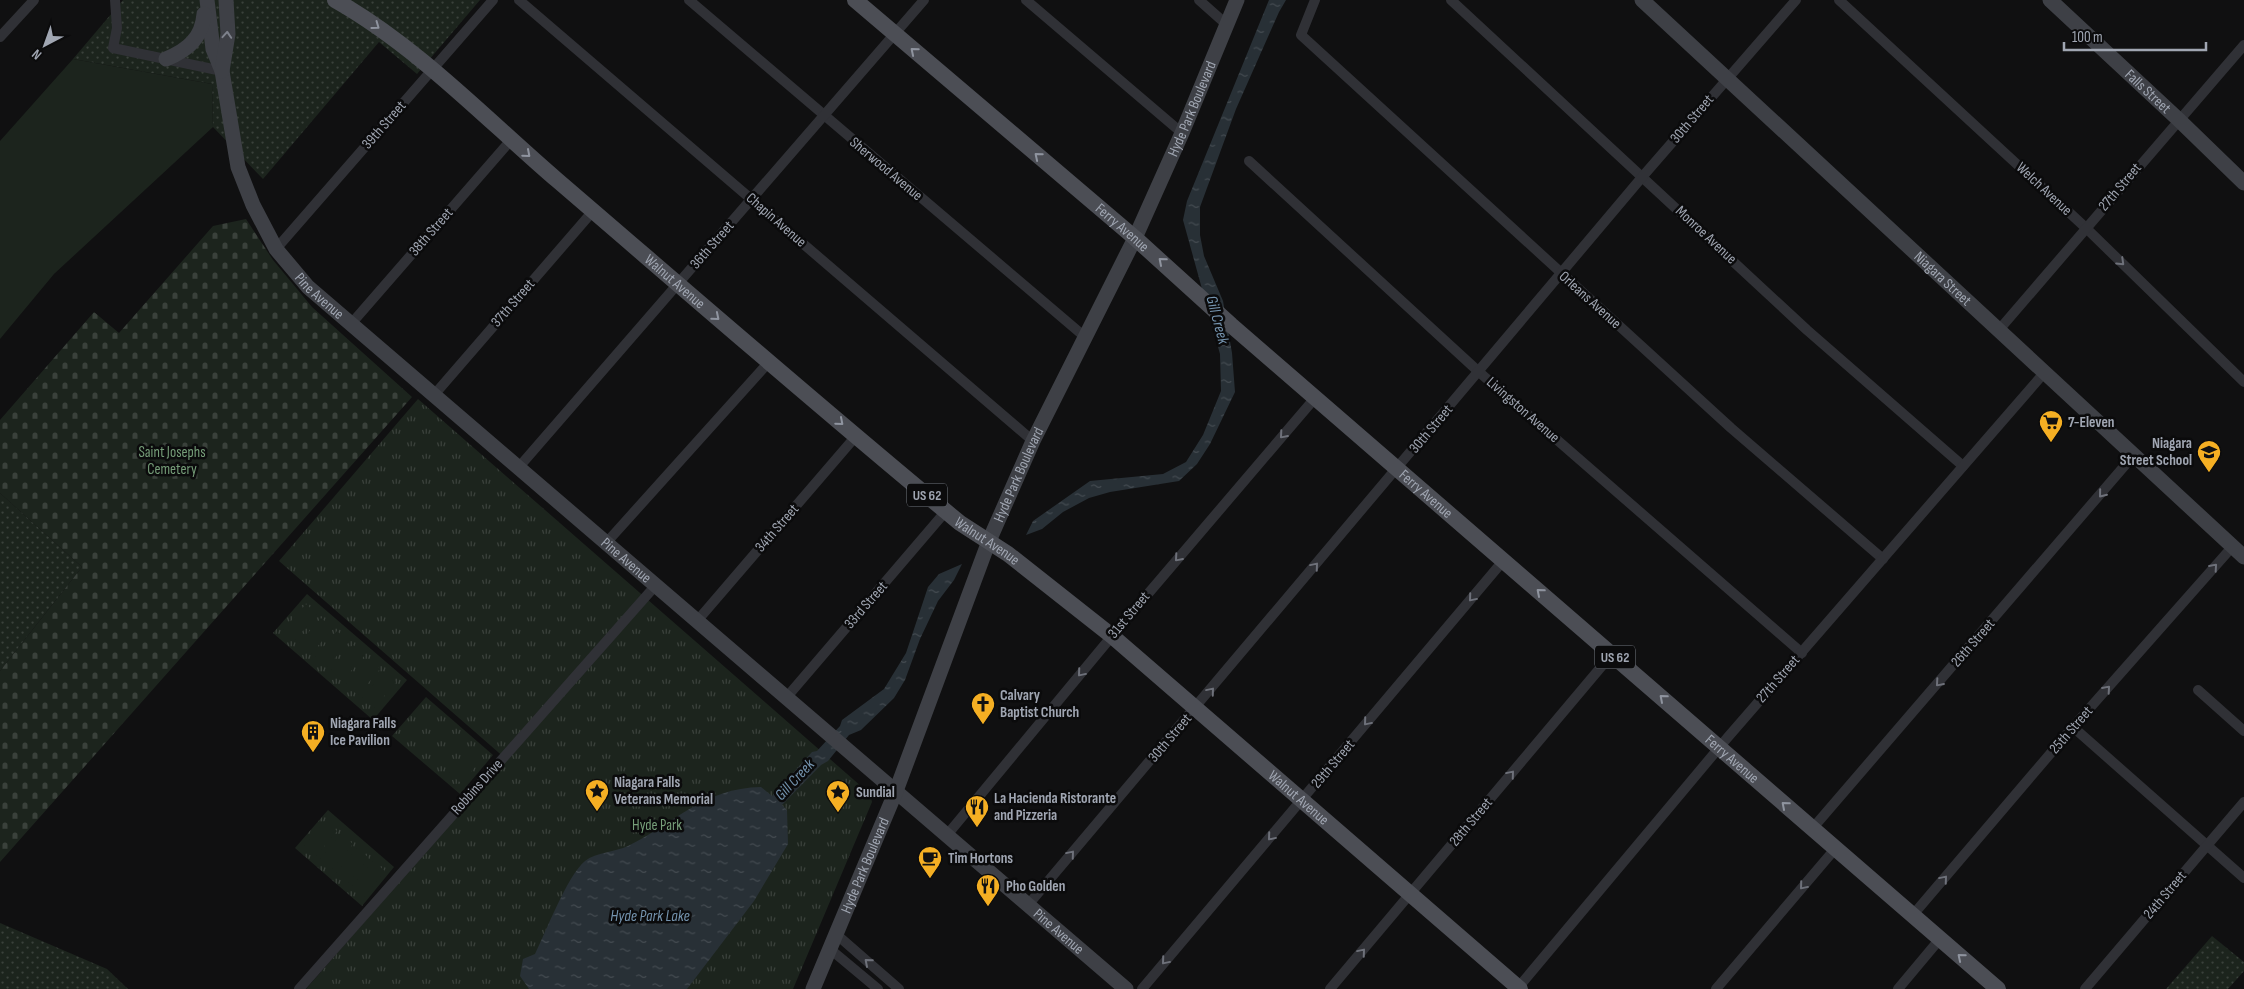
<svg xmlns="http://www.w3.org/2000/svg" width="2244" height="989" viewBox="0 0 2244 989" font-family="'Sofia Sans Condensed',sans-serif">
	<defs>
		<pattern id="grass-dots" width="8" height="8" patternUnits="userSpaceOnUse" patternTransform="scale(1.25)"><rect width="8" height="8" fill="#1c241d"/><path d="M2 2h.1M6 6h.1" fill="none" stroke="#3a413b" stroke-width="1.8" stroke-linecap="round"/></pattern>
		<pattern id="cemetery-stones" width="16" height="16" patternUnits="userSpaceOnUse" patternTransform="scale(1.25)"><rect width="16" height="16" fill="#1c241d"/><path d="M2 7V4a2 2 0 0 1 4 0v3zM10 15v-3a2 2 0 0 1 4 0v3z" fill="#3a413b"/></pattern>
		<pattern id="park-tufts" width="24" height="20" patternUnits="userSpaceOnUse" patternTransform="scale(1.25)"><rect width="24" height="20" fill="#1c241d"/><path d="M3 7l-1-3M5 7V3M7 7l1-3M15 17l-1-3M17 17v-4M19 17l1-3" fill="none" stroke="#3a413b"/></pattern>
		<pattern id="water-ripples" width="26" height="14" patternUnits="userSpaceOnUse" patternTransform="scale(1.25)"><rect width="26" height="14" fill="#283036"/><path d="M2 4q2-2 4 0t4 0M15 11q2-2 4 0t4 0" fill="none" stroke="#444b51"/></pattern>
	</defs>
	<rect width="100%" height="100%" fill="#101011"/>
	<!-- grass -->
	<g fill="url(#grass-dots)">
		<polygon points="123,0 480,0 417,74 379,42 263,179 213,127 212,84 73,59"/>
		<polygon points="0,493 82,567 0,671"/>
		<polygon points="0,923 107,969 128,989 0,989"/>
		<polygon points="2212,936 2244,962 2244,971 2228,989 2166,989"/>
	</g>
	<!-- cemetery -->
	<polygon fill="url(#cemetery-stones)" points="246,219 273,260 312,307 412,397 0,862 0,671 82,567 0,493 0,420 94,312 119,333 213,226"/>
	<!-- park -->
	<g fill="url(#park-tufts)">
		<polygon points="418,399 870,794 872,802 793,989 306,989 506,759 279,561"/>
		<polygon points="307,594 407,680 373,720 273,633"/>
		<polygon points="426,697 493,755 460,794 392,736"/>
		<polygon points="328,810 394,867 362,906 295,848"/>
	</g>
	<!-- pitch -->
	<g fill="#1c241d">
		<polygon points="73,59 212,84 213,127 54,274 0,339 0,141"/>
		<polygon points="306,604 317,614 295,640 283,630"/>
		<polygon points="321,618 333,628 311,654 299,643"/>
		<polygon points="337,631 349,642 327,667 315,657"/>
		<polygon points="353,645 365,655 342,681 331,670"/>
		<polygon points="369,659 380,669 358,695 346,684"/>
		<polygon points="384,672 396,682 374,708 362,698"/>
		<polygon points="471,748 483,758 461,783 449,773"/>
		<polygon points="325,821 337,831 316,856 304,846"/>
		<polygon points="341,834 353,844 332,869 320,859"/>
		<polygon points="357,848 369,858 348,883 336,873"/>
		<polygon points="373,861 385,871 364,897 352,886"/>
	</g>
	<!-- water -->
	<g fill="url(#water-ripples)">
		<polygon points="1269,0 1286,0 1279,12 1236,109 1200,207 1200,235 1204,256 1223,301 1232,353 1235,392 1210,444 1197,464 1179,481 1110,492 1089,498 1063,512 1042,529 1026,535 1033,521 1090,481 1163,474 1186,462 1203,435 1221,391 1220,354 1183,220 1187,201"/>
		<path d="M962,564L954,580L938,601L920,639L905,680L894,698L861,730L849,735L828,761L821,765L782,805L787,810L788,844L754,901L687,989H529L520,976L523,959L535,954C546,932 567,876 585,861C596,852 616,852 628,846C675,823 704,788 761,787L772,796L812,752L817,751L840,726L842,720L884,689L906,653L928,587L939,574Z"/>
	</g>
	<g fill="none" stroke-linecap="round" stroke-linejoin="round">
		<!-- street -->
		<g stroke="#303136" stroke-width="10">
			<polyline points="115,0 117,28 113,48 222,71"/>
			<polyline points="519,0 1033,441"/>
			<polyline points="689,0 1085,337"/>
			<polyline points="1026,0 1182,133"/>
			<polyline points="1199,0 1226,24"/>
			<polyline points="1315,0 1301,35 1731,428 1883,559"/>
			<polyline points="1451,0 1807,330 1963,466"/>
			<polyline points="1839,0 2086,228 2244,382"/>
			<polyline points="0,37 34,0"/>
			<polyline points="1249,161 1479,372 1802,653"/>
			<polyline points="276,249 493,0"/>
			<polyline points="351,324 511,140"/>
			<polyline points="1998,331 2244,45"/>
			<polyline points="434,395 593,211"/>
			<polyline points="519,467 924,0"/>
			<polyline points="607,542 769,362"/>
			<polyline points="697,621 856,436"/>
			<polyline points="2198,690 2244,731"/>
			<polyline points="786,698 946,511"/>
			<polyline points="2073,727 2244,878"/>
			<polyline points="1812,829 2133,456"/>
			<polyline points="947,835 1112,636 1315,398"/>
			<polyline points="1028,905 1643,176 1796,0"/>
			<polyline points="1912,916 2073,727 2233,546"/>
			<polyline points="836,934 899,989"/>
			<polyline points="830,949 878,989"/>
			<polyline points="299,989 656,585"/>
			<polyline points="1142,989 1503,561"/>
			<polyline points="1330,989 1612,654"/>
			<polyline points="1517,989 1728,737 2044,373"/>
			<polyline points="1716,989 1835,849"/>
			<polyline points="1898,989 1939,940"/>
			<polyline points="2085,989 2244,802"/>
		</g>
		<!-- secondary -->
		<g stroke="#3e4046" stroke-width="15">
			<path id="s1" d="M207,0L213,49L222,71L238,167L253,205L276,249L308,287L1126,989"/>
			<path id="s2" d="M1642,0L2244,557"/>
			<path id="s3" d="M2050,0L2179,120L2244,183"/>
			<path d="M166,59C188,50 202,38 204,14"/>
			<polyline points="222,71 228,34 226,0"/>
			<path id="s4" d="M813,989L896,791L989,541L1033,441L1135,238L1182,133L1237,0"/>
		</g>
		<!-- primary -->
		<g stroke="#4c4e55" stroke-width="16">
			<path id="s5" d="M335,0C418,47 486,119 557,180C691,295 824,411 960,523L1008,554L1112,636L1520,989"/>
			<path id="s6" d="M855,0L1135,238L1231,325L1998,989"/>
		</g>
	</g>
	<!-- one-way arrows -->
	<defs><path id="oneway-chevron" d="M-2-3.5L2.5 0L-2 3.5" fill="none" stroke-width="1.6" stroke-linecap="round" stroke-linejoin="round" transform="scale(1.25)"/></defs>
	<g stroke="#8f949f">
		<use href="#oneway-chevron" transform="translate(376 26) rotate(36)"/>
		<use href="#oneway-chevron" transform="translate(914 51) rotate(-140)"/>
		<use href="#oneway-chevron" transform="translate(527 154) rotate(41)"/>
		<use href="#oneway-chevron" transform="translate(1038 156) rotate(-140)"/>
		<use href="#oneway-chevron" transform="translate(1162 261) rotate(-139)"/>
		<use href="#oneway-chevron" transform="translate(716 317) rotate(40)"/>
		<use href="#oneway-chevron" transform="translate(840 422) rotate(41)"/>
		<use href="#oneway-chevron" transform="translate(1540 592) rotate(-139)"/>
		<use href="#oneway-chevron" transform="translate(1663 698) rotate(-139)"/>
		<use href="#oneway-chevron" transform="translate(1785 805) rotate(-139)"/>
		<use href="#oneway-chevron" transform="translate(1961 957) rotate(-140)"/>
	</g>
	<use stroke="#7e828c" href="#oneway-chevron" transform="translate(227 35) rotate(-86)"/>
	<g stroke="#6e717a">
		<use href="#oneway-chevron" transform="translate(2121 262) rotate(44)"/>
		<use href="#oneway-chevron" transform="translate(1283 435) rotate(131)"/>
		<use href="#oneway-chevron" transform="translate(2102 494) rotate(129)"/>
		<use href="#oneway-chevron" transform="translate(1178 558) rotate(131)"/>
		<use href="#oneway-chevron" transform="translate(1315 566) rotate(-50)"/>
		<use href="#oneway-chevron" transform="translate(2214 567) rotate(-49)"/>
		<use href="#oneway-chevron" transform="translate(1472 598) rotate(130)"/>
		<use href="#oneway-chevron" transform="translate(1081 673) rotate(130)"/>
		<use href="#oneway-chevron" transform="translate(1939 683) rotate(131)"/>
		<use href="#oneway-chevron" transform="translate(2107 689) rotate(-49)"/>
		<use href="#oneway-chevron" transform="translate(1211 691) rotate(-50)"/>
		<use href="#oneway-chevron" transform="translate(1367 722) rotate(130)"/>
		<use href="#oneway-chevron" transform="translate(1511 774) rotate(-50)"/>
		<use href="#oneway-chevron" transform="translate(1271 837) rotate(130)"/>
		<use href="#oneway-chevron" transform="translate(1071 854) rotate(-50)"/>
		<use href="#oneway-chevron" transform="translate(1944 879) rotate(-50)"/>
		<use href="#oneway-chevron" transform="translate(1803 886) rotate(130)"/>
		<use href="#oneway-chevron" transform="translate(1362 952) rotate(-50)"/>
		<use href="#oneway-chevron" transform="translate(1165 961) rotate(130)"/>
		<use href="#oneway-chevron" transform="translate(868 962) rotate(-139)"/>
	</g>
	<!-- icons -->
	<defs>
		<g id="supermarket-pin" transform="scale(1.25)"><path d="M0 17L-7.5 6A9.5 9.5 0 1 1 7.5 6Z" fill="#f5af23" stroke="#0b0b0c"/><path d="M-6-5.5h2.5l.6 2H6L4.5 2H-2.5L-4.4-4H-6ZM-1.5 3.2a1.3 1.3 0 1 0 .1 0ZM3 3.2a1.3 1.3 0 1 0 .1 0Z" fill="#111"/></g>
		<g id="school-pin" transform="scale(1.25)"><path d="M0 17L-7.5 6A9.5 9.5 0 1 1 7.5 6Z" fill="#f5af23" stroke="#0b0b0c"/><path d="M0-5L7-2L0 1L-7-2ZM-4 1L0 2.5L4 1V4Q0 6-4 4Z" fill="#111"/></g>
		<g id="church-pin" transform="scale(1.25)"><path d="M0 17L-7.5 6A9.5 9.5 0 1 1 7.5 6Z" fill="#f5af23" stroke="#0b0b0c"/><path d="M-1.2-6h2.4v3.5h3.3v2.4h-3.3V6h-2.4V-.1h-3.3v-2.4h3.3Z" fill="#111"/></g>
		<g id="building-pin" transform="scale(1.25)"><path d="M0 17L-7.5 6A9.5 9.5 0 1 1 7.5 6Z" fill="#f5af23" stroke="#0b0b0c"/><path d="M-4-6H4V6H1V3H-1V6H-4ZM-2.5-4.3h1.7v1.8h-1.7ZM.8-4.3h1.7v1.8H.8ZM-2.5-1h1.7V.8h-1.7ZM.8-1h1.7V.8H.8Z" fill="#111"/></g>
		<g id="sight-pin" transform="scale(1.25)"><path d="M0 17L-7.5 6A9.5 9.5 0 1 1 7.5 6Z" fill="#f5af23" stroke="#0b0b0c"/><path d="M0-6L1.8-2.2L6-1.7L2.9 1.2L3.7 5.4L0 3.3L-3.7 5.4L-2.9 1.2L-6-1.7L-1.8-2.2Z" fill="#111"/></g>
		<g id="restaurant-pin" transform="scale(1.25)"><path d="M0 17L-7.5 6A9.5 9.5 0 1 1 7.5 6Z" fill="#f5af23" stroke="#0b0b0c"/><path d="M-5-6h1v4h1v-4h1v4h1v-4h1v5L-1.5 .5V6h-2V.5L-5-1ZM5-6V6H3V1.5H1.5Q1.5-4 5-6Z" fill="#111"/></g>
		<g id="cafe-pin" transform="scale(1.25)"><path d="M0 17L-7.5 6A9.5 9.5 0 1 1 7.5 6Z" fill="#f5af23" stroke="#0b0b0c"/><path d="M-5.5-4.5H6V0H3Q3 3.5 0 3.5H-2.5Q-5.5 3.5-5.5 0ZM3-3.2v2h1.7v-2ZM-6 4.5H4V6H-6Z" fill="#111"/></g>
	</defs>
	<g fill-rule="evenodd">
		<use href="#supermarket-pin" x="2051" y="422"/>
		<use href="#school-pin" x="2209" y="452"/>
		<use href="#church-pin" x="983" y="704"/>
		<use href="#building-pin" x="313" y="732"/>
		<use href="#sight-pin" x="597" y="791"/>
		<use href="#sight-pin" x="838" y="792"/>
		<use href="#restaurant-pin" x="977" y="807"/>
		<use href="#cafe-pin" x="930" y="858"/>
		<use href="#restaurant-pin" x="988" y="886"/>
	</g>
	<g text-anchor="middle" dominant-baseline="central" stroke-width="5" stroke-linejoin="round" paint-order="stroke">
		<!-- shield labels -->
		<g fill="#0b0b0c" stroke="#737880" stroke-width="1">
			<rect x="907" y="483.5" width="40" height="23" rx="4"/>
			<rect x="1595" y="645.5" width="40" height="23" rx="4"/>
		</g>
		<g font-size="14" font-weight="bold" fill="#a0a6b2">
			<text x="927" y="495">US 62</text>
			<text x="1615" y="657">US 62</text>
		</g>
		<!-- street labels -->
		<g font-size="15" fill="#a0a6b2" stroke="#0b0b0c">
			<text stroke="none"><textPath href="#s3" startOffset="134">Falls Street</textPath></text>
			<text stroke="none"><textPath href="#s4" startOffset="959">Hyde Park Boulevard</textPath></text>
			<text transform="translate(1692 119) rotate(-50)">30th Street</text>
			<text transform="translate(384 125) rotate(-49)">39th Street</text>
			<text transform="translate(886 169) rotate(40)">Sherwood Avenue</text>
			<text transform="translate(2120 187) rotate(-50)">27th Street</text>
			<text transform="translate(2044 189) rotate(43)">Welch Avenue</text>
			<text transform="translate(776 220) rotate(41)">Chapin Avenue</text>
			<text stroke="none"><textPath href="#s6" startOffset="351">Ferry Avenue</textPath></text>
			<text transform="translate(431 232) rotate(-49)">38th Street</text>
			<text transform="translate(1706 235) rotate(43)">Monroe Avenue</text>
			<text transform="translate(712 245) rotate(-49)">36th Street</text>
			<text stroke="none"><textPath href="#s2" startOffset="410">Niagara Street</textPath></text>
			<text stroke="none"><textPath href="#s5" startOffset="442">Walnut Avenue</textPath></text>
			<text stroke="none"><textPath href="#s1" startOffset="325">Pine Avenue</textPath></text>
			<text transform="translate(1590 300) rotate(42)">Orleans Avenue</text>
			<text transform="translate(513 303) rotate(-49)">37th Street</text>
			<text transform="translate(1523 410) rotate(41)">Livingston Avenue</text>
			<text transform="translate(1431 429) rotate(-50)">30th Street</text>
			<text stroke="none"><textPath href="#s4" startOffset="554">Hyde Park Boulevard</textPath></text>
			<text stroke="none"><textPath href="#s6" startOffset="755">Ferry Avenue</textPath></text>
			<text transform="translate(777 528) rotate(-49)">34th Street</text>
			<text stroke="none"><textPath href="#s5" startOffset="848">Walnut Avenue</textPath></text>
			<text stroke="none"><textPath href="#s1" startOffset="730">Pine Avenue</textPath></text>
			<text transform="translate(866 605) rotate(-49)">33rd Street</text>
			<text transform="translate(1129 615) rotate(-50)">31st Street</text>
			<text transform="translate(1973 643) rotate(-49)">26th Street</text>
			<text transform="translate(1778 679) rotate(-49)">27th Street</text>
			<text transform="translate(2071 730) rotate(-49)">25th Street</text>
			<text transform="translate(1170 738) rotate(-50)">30th Street</text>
			<text stroke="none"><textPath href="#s6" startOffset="1160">Ferry Avenue</textPath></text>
			<text transform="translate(1333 764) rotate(-50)">29th Street</text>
			<text transform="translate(477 787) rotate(-48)">Robbins Drive</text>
			<text stroke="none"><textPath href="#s5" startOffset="1252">Walnut Avenue</textPath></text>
			<text transform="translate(1471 822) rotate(-50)">28th Street</text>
			<text stroke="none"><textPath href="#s4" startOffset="134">Hyde Park Boulevard</textPath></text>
			<text transform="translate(2165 895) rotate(-50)">24th Street</text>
			<text stroke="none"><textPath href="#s1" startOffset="1300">Pine Avenue</textPath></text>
		</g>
		<!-- poi labels -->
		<g font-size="15" font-weight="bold" fill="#a0a6b2" stroke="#0b0b0c" text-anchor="start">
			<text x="2068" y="422">7-Eleven</text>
			<text x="2192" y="443" text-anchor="end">Niagara<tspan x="2192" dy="17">Street School</tspan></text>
			<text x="1000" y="695">Calvary<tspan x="1000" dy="17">Baptist Church</tspan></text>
			<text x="330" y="723">Niagara Falls<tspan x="330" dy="17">Ice Pavilion</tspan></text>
			<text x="614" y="782">Niagara Falls<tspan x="614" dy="17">Veterans Memorial</tspan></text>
			<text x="856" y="792">Sundial</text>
			<text x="994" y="798">La Hacienda Ristorante<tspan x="994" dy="17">and Pizzeria</tspan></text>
			<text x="948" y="858">Tim Hortons</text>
			<text x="1006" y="886">Pho Golden</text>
		</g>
		<!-- park labels -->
		<g font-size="15" fill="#769e79" stroke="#0b0b0c">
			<text x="172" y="452">Saint Josephs<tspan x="172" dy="17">Cemetery</tspan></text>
			<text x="657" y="825">Hyde Park</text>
		</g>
		<!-- water labels -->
		<g font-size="16" font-style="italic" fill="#7594af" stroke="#0b0b0c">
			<text transform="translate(1217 320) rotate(75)">Gill Creek</text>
			<text transform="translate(795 780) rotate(-47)">Gill Creek</text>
			<text x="650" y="916">Hyde Park Lake</text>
		</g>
	</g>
	<!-- north arrow -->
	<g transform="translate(45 45) rotate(221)" stroke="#0b0b0c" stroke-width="4" paint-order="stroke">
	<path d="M0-4L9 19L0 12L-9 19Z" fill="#a0a6b2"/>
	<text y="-8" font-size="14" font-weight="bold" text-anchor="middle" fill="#a0a6b2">N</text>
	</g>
	<!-- scale -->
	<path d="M2064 42v8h142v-8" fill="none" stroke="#a0a6b2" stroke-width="2.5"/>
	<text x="2072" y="42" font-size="15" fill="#a0a6b2" stroke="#0b0b0c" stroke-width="4" paint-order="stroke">100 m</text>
</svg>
